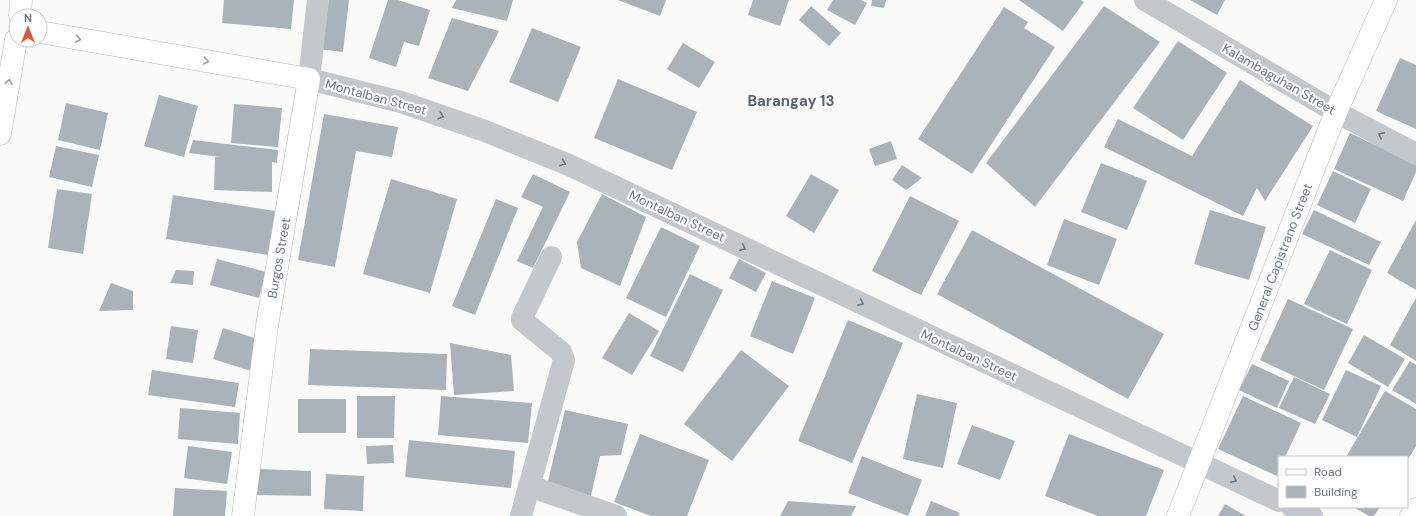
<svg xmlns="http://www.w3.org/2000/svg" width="1416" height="516" viewBox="0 0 1416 516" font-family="'DM Sans',sans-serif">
	<rect width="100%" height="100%" fill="#fafaf8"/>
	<!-- building -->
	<g fill="#aab3b9">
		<polygon points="224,0 294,0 291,29 222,23"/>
		<polygon points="323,0 349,0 343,52 318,49"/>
		<polygon points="388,0 398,0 430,10 419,46 404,42 396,67 369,58"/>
		<polygon points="456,0 513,0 507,21 452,8"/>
		<polygon points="618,0 666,0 660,16"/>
		<polygon points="753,0 789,0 780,26 748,15"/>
		<polygon points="833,0 861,0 867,3 855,25 827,10"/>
		<polygon points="872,0 886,0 884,8 871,6"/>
		<polygon points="1019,0 1081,0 1084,2 1063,31"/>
		<polygon points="1190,0 1225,0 1217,15"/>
		<polygon points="811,6 841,33 829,46 799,20"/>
		<polygon points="1104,6 1160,42 1035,207 986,163"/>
		<polygon points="1004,7 1028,22 1024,28 1055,47 972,174 918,139"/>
		<polygon points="452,18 499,31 468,91 428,78"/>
		<polygon points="532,28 581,47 558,102 509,82"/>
		<polygon points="1178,41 1227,73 1183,140 1133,108"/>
		<polygon points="683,43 715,62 699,88 667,69"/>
		<polygon points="1400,58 1416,65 1416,129 1376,111"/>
		<polygon points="618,79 697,112 672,170 594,138"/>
		<polygon points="1240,80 1313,126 1265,201 1257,188 1243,216 1104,147 1118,119 1192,156"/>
		<polygon points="159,95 198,106 184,157 144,146"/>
		<polygon points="66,103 108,113 100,150 58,140"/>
		<polygon points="234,104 282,108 278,147 231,143"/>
		<polygon points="324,114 398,127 392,157 356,151 335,267 298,260"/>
		<polygon points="1350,133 1416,164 1416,172 1403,201 1334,169"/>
		<polygon points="193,140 278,150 277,163 272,162 272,192 214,190 215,157 220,157 189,153"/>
		<polygon points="891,141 897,159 875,166 869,149"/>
		<polygon points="56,146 99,155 92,187 49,177"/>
		<polygon points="1101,163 1147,181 1127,230 1081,212"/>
		<polygon points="902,165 922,178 906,190 892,180"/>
		<polygon points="1333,171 1371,189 1355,223 1317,205"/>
		<polygon points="533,174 570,192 533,268 517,261 543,207 521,197"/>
		<polygon points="811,174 839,190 814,233 786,216"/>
		<polygon points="391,179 457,199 430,293 363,274"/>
		<polygon points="57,189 92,194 83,254 48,248"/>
		<polygon points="602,194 646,217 620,286 581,268 577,242"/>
		<polygon points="173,195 275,211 269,255 166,239"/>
		<polygon points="910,196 959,221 921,295 872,271"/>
		<polygon points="496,199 518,208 475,315 452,306"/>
		<polygon points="1210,210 1266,227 1249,280 1194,264"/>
		<polygon points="1314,210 1381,242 1369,265 1302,234"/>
		<polygon points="1064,219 1117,239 1099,285 1047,265"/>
		<polygon points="1416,220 1416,290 1387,273"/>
		<polygon points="661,227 700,246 666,317 626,298"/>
		<polygon points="972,230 1164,334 1128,399 937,294"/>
		<polygon points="1330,250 1372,270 1347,324 1304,304"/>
		<polygon points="217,259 266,272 259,298 210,285"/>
		<polygon points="739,259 766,273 756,292 729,278"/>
		<polygon points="176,270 194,271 193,285 170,283"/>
		<polygon points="690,274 723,290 683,372 650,356"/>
		<polygon points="772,281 815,298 793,354 750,336"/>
		<polygon points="111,283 133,291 133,310 99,311"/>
		<polygon points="1416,298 1416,361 1390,345"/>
		<polygon points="1288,299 1353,329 1324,390 1260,360"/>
		<polygon points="629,313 659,331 632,375 602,358"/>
		<polygon points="848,320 903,343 852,463 798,441"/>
		<polygon points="171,326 198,330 193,363 166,359"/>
		<polygon points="223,328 261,340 251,371 213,359"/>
		<polygon points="1364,335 1405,359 1388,387 1348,363"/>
		<polygon points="450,343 511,355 514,391 454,395"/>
		<polygon points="310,349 447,354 446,390 308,385"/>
		<polygon points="741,350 789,386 732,461 684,424"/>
		<polygon points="1410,361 1416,365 1416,404 1392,390"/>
		<polygon points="1252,364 1289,381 1277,408 1239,390"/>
		<polygon points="152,370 239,383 235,407 148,395"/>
		<polygon points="1346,370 1381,386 1357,437 1322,420"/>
		<polygon points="1294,377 1330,394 1315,424 1279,408"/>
		<polygon points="1385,391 1416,409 1416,446 1407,461 1407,457 1346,457"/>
		<polygon points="917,394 957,403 943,468 903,459"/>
		<polygon points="357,396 395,396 394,438 357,438"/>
		<polygon points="441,396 532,403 528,443 438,435"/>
		<polygon points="1243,396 1301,423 1285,457 1279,457 1279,470 1277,476 1218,449"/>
		<rect x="298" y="399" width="48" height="34"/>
		<polygon points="180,408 240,413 238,444 178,439"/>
		<polygon points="565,410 628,424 621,455 600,456 590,500 546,490"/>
		<polygon points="972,425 1015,441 1000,480 957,464"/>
		<polygon points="640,434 709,460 687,516 651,516 614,502"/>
		<polygon points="1069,434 1164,470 1146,516 1098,516 1045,496"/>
		<polygon points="409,440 515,451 511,488 405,477"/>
		<polygon points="393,445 394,463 367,464 366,446"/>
		<polygon points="188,446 232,452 227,484 184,478"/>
		<polygon points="862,456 922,480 908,516 848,493"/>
		<polygon points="258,469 311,471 311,496 257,495"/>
		<polygon points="326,474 364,476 363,511 324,509"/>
		<polygon points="175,488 227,491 225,516 173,516"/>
		<polygon points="788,501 856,506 851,516 780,516"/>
		<polygon points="931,501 960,513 958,516 925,516"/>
		<polygon points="1225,504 1246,516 1218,516"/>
		<polygon points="1353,507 1380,507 1374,516 1369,516"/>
	</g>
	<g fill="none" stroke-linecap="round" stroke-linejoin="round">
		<!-- secondary casing -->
		<g stroke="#b3babf" stroke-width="23">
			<g id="secondary">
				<polyline points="20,16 21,0"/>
				<polyline points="40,32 309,79 267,326 243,516"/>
				<polyline points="0,134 16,40"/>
				<polyline points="1178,516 1336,112 1386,0"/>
				<polyline points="1411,516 1416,509"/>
			</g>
		</g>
		<!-- street -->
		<g stroke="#c3c8cc" stroke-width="22">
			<polyline points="318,0 309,79 401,102 485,131 569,165 1279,501"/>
			<polyline points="1145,0 1336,112 1416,154"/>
			<polyline points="529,486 616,516"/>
			<polyline points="1292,507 1312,516"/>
			<polyline points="521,516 564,360 561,352 522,320 522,318 551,257"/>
		</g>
		<!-- secondary -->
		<use href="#secondary" stroke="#fff" stroke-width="22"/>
	</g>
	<!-- one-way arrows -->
	<defs><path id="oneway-chevron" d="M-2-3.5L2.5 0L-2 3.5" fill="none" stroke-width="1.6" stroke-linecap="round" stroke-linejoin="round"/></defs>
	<g stroke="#939fa8">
		<use href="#oneway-chevron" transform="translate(78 39) rotate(10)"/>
		<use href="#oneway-chevron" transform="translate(206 61) rotate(10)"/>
		<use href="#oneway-chevron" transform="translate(9 82) rotate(-81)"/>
	</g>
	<g stroke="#6a7a87">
		<use href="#oneway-chevron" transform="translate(441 116) rotate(19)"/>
		<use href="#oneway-chevron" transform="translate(1381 135) rotate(-152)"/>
		<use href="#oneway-chevron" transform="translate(563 163) rotate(22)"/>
		<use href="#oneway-chevron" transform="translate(743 248) rotate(25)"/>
		<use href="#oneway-chevron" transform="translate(861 303) rotate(25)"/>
		<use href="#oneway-chevron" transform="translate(1234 480) rotate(25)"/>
	</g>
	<g text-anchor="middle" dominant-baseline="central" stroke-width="4" stroke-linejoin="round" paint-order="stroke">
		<!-- street labels -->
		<g font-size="13" fill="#657683" stroke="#fff">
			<text transform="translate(1279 79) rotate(30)">Kalambaguhan Street</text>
			<text transform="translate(376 97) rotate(15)">Montalban Street</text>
			<text transform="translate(677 216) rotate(25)">Montalban Street</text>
			<text transform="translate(1280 257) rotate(-69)">General Capistrano Street</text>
			<text transform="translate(279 258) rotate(-80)">Burgos Street</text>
			<text transform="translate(969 355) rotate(25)">Montalban Street</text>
		</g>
		<!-- quarter labels -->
		<g font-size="15" font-weight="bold" fill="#57646e" stroke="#fff">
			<text x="791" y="101">Barangay 13</text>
		</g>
	</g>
	<!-- legend -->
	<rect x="1278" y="456" width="130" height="52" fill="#ffffff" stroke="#c1c8cd"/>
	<rect x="1286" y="469" width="20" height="6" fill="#ffffff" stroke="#c1c8cd"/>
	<text x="1314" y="476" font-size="12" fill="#657683">Road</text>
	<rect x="1286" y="486" width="20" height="12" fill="#aab3b9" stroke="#c1c8cd"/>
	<text x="1314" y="496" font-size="12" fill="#657683">Building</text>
	<!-- north arrow -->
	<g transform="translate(28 28)"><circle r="19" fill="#ffffff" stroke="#c1c8cd"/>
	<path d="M0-3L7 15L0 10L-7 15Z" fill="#e4572e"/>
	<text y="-6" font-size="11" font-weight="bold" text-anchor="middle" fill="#657683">N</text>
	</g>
</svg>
